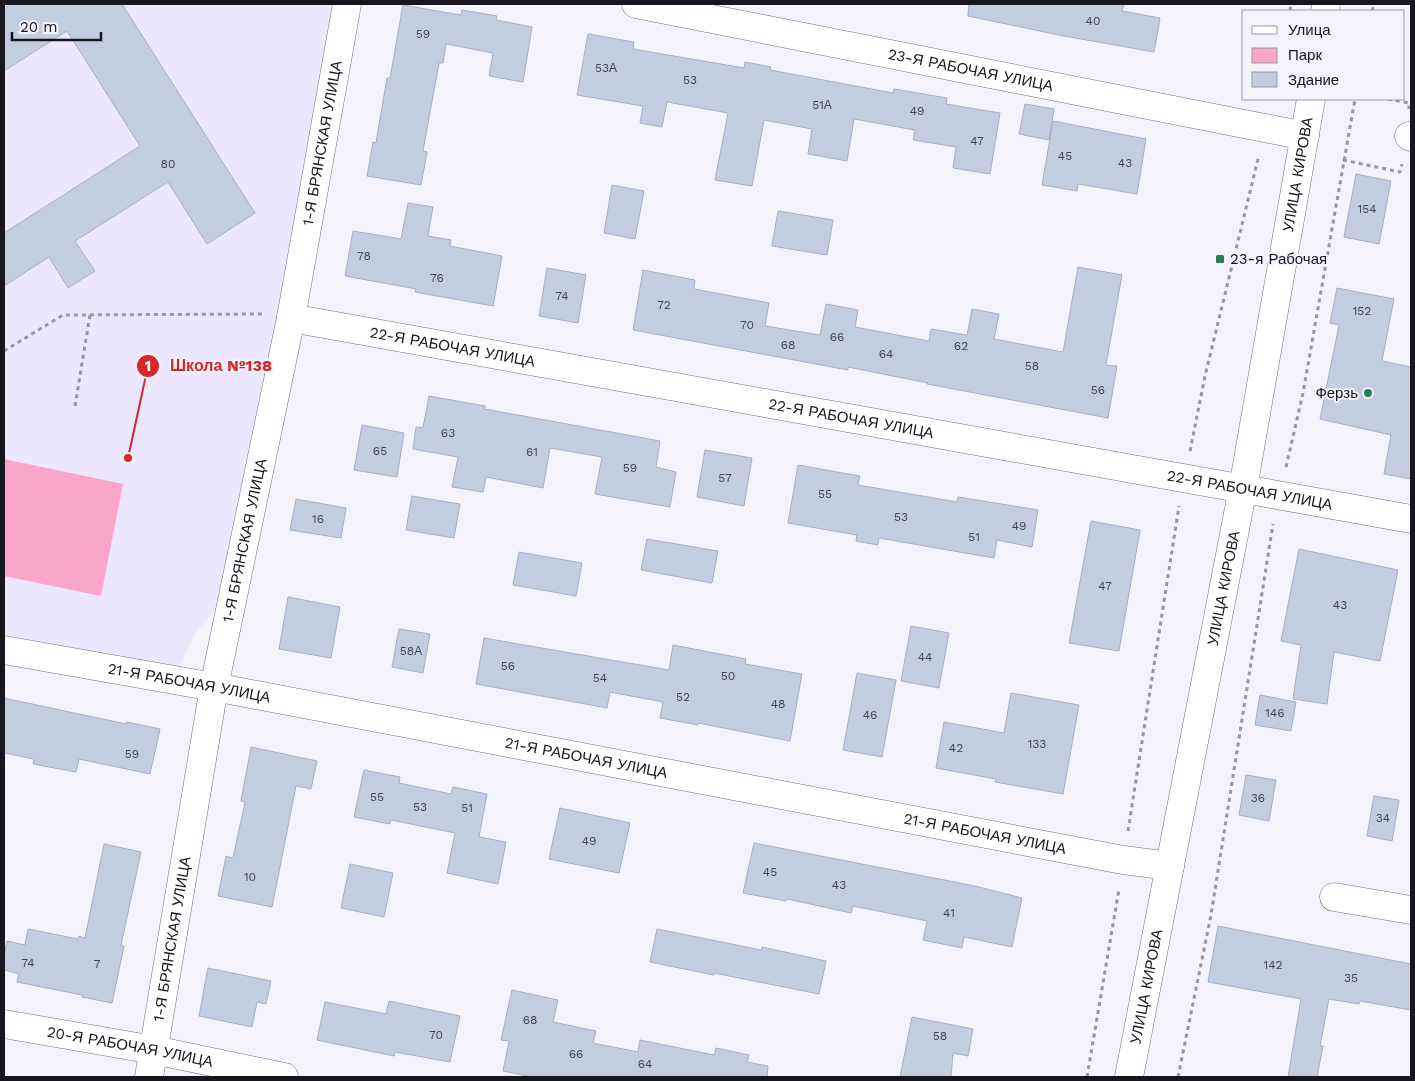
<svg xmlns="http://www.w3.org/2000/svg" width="1415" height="1081" viewBox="0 0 1415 1081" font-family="'Work Sans',sans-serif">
	<rect width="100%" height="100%" fill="#f4f2fb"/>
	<!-- built -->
	<polygon fill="#ede6ff" points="4,4 338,4 223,602 195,633 178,670 4,634"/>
	<!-- green -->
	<polygon fill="#faa6c8" points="4,459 123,484 101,596 4,576"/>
	<!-- building -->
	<g fill="#c4cce2" stroke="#a7afc4">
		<polygon points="4,4 122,4 255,213 207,244 168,182 75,241 95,271 68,288 49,257 4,286 4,233 140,146 67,31 4,71"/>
		<polygon points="969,4 1124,4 1122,11 1160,18 1154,52 1064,36 968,16"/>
		<polygon points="403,5 461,15 462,10 497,16 496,20 532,27 523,82 489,76 493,53 446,44 443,63 439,63 423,151 427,152 421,185 367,176 373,142 376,143 387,78 390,78"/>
		<polygon points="588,34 634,42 633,49 744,68 745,62 771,67 770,70 893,93 894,89 947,98 946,104 1000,113 990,174 953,168 956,147 913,140 915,130 854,119 847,161 808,154 812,129 764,120 752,186 715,180 728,113 667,102 662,127 640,123 643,106 577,95"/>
		<polygon points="1025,104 1054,109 1049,140 1019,134"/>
		<polygon points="1053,121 1146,139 1137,194 1078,184 1077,191 1042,185"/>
		<polygon points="1356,174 1391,181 1379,244 1344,237"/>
		<polygon points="612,185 644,191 635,239 604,233"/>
		<polygon points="408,203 433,207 428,236 451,240 450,246 502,256 493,306 415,292 416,289 345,276 353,231 401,239"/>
		<polygon points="778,211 833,220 827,255 772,246"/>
		<polygon points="1078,267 1122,275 1106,365 1117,366 1108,418 927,384 928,383 848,367 848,370 633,330 643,270 695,280 694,289 769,303 765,326 820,335 826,304 858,310 855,327 929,341 931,329 967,335 972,309 999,314 994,339 1063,352"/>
		<polygon points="547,268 586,275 578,323 539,316"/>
		<polygon points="1337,288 1394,299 1382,361 1411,367 1411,479 1384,474 1391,435 1320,419 1339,325 1330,323"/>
		<polygon points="429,396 485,406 485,409 660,441 656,467 676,472 670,507 595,494 602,457 550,448 543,488 486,477 483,492 452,487 458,457 413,449 416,427 423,428"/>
		<polygon points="362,425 404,433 397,477 354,470"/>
		<polygon points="705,450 752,458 744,506 697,497"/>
		<polygon points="798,465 860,476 858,485 957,502 958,497 1038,510 1032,547 997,540 994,558 879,538 878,545 856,541 857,535 788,523"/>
		<polygon points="412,496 460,504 454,538 406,530"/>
		<polygon points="296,499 346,508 341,538 290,530"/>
		<polygon points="1091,521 1140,530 1119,651 1069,643"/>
		<polygon points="647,539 718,551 712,583 641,570"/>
		<polygon points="1299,549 1398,570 1380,661 1334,652 1327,704 1293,699 1301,645 1281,641"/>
		<polygon points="519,552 582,563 576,596 513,585"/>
		<polygon points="288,597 340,607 331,658 279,649"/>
		<polygon points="911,626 949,633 939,688 901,681"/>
		<polygon points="399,629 430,634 423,673 392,667"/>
		<polygon points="484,638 669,670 673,645 746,659 745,664 802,674 790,741 698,723 698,725 660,718 663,702 610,692 607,708 476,684"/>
		<polygon points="857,673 896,680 882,757 843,750"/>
		<polygon points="1011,693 1079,705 1063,794 995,782 996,779 936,768 944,722 1004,733"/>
		<polygon points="1260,695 1296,702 1291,731 1255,725"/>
		<polygon points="4,698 126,724 127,722 160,729 150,774 79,759 76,772 33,764 34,759 4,753"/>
		<polygon points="251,747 317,761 311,789 296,786 272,907 218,896 226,856 233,858 245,802 241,801"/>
		<polygon points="364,770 400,777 399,783 451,794 453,787 487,794 479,837 506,842 498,884 447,873 455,833 391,820 390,824 354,817"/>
		<polygon points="1246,775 1276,780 1269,821 1239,815"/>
		<polygon points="1374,796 1399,800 1392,841 1367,836"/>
		<polygon points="560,808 630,823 619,873 549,859"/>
		<polygon points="754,843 975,886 1022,898 1012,947 964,937 962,948 923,940 927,921 853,906 851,913 787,899 786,901 743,893"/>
		<polygon points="104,844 141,852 121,945 124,946 112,1003 82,997 82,995 17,982 19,974 4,970 4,955 7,941 25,945 28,929 78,939 79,936 85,938"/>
		<polygon points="350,864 393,873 384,917 341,908"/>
		<polygon points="1218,926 1411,964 1411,1010 1360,1001 1359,1004 1329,999 1320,1046 1323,1046 1317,1077 1288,1077 1301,999 1208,982"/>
		<polygon points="657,929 761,950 762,947 826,961 819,994 714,973 714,975 650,962"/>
		<polygon points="208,968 271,981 266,1004 257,1002 252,1027 199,1016"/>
		<polygon points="512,990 558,1000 553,1022 596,1031 593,1043 638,1052 640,1040 714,1055 716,1048 749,1055 747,1062 768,1066 767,1077 532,1077 503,1071 509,1041 501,1040"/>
		<polygon points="389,1001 460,1016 450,1062 395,1052 394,1056 317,1040 325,1002 386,1014"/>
		<polygon points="912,1017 973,1029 968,1056 953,1053 951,1077 900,1077"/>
	</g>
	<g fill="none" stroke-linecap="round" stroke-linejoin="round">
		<!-- minor casing -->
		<g stroke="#746f83" stroke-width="29">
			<g id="minor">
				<path id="s1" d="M636,4L1305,136"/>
				<polyline points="1409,136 1411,137"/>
				<path id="s2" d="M291,318L1411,519"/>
				<path id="s3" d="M4,650L214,687L1123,860L1170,866"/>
				<polyline points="1334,897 1411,910"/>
				<path id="s4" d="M4,1024L154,1050L284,1077"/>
				<path id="s5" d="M149,1077L214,687L291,318L347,4"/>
			</g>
		</g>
		<!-- major casing -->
		<g stroke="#746f83" stroke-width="29">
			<g id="major">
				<polyline points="1325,11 1326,4"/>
				<path id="s6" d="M1129,1077L1243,488L1311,99"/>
			</g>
		</g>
		<!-- path -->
		<g stroke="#97959e" stroke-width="3" stroke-dasharray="4 4" stroke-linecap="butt">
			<polyline points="1290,11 1291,4"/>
			<polyline points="1372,11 1374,4"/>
			<polyline points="1388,99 1409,103 1409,109"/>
			<polyline points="1343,160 1400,172 1402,164"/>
			<polyline points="4,351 63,315 263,314"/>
			<polyline points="75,406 90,315"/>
			<polyline points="1190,451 1205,376 1259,155"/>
			<polyline points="1286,467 1303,393 1355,99"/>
			<polyline points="1128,831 1179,506"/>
			<polyline points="1087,1077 1119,889"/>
			<polyline points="1178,1077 1211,915 1273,524"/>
		</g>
		<!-- minor -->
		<use href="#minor" stroke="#fff" stroke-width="28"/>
		<!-- major -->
		<use href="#major" stroke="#fff" stroke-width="28"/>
	</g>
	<!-- markers -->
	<g fill="#277f53" stroke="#f4f2fb" stroke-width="2">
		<rect x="1215" y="254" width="10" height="10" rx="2.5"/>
		<circle cx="1368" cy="393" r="5"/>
	</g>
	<g text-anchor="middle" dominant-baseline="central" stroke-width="4" stroke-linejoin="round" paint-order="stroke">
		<!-- number labels -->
		<g font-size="12" fill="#42434e">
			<text x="1093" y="21">40</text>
			<text x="423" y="34">59</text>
			<text x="606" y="68">53А</text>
			<text x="690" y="80">53</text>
			<text x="822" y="105">51А</text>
			<text x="917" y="111">49</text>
			<text x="977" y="141">47</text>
			<text x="1065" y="156">45</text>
			<text x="1125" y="163">43</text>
			<text x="168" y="164">80</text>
			<text x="1367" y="209">154</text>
			<text x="364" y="256">78</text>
			<text x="437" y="278">76</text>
			<text x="562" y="296">74</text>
			<text x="664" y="305">72</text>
			<text x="1362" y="311">152</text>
			<text x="747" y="325">70</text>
			<text x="837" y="337">66</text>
			<text x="788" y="345">68</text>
			<text x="961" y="346">62</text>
			<text x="886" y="354">64</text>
			<text x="1032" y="366">58</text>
			<text x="1098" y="390">56</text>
			<text x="448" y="433">63</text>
			<text x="380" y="451">65</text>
			<text x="532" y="452">61</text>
			<text x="630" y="468">59</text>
			<text x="725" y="478">57</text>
			<text x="825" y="494">55</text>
			<text x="901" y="517">53</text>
			<text x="318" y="519">16</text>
			<text x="1019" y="526">49</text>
			<text x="974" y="537">51</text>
			<text x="1105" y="586">47</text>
			<text x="1340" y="605">43</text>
			<text x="411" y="651">58А</text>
			<text x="925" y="657">44</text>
			<text x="508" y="666">56</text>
			<text x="728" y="676">50</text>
			<text x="600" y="678">54</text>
			<text x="683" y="697">52</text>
			<text x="778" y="704">48</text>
			<text x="1275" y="713">146</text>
			<text x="870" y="715">46</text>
			<text x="1037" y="744">133</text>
			<text x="956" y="748">42</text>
			<text x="132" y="754">59</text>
			<text x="377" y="797">55</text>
			<text x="1258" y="798">36</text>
			<text x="420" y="807">53</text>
			<text x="467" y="808">51</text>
			<text x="1383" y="818">34</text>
			<text x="589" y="841">49</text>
			<text x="770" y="872">45</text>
			<text x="250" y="877">10</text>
			<text x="839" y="885">43</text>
			<text x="949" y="913">41</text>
			<text x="28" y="963">74</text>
			<text x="97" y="964">7</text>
			<text x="1273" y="965">142</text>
			<text x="1351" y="978">35</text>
			<text x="530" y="1020">68</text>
			<text x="436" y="1035">70</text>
			<text x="940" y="1036">58</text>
			<text x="576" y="1054">66</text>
			<text x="645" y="1064">64</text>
		</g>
		<!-- street labels -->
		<g font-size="15" fill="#17151d" stroke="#f4f2fb">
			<text stroke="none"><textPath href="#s1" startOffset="341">23-Я РАБОЧАЯ УЛИЦА</textPath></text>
			<text stroke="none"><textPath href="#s5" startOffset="950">1-Я БРЯНСКАЯ УЛИЦА</textPath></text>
			<text stroke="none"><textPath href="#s6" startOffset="918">УЛИЦА КИРОВА</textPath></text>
			<text stroke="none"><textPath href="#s2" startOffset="164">22-Я РАБОЧАЯ УЛИЦА</textPath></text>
			<text stroke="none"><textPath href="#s2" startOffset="569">22-Я РАБОЧАЯ УЛИЦА</textPath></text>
			<text stroke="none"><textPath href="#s2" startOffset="974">22-Я РАБОЧАЯ УЛИЦА</textPath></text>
			<text stroke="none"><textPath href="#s5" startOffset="545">1-Я БРЯНСКАЯ УЛИЦА</textPath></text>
			<text stroke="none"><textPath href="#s6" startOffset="498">УЛИЦА КИРОВА</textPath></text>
			<text stroke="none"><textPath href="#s3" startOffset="188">21-Я РАБОЧАЯ УЛИЦА</textPath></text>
			<text stroke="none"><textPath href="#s3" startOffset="592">21-Я РАБОЧАЯ УЛИЦА</textPath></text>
			<text stroke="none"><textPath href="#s3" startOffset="998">21-Я РАБОЧАЯ УЛИЦА</textPath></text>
			<text stroke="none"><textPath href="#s5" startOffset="140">1-Я БРЯНСКАЯ УЛИЦА</textPath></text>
			<text stroke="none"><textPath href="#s6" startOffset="92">УЛИЦА КИРОВА</textPath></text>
			<text stroke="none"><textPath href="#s4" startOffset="128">20-Я РАБОЧАЯ УЛИЦА</textPath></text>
		</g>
		<!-- poi labels -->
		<g font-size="15" fill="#17151d" stroke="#f4f2fb" text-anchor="start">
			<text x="1230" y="259">23-я Рабочая</text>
			<text x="1358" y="393" text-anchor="end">Ферзь</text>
		</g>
	</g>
	<!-- callouts -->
	<path fill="none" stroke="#d62828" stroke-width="2" d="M128 458L148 366"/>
	<g fill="#d62828" stroke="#f4f2fb" stroke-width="2">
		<circle cx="128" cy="458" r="5"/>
		<circle cx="148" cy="366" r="12"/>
	</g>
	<g font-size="15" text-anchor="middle" font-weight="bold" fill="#fff">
		<text x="148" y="371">1</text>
	</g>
	<g font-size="16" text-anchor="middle" font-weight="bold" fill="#d62828" stroke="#f4f2fb" stroke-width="4" stroke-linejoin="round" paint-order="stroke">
		<text x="221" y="371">Школа №138</text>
	</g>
	<!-- border -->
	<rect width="1415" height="1081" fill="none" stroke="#17151d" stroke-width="10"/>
	<!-- legend -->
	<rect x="1242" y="10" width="162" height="90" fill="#f4f2fb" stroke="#9c9aa2"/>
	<rect x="1252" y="26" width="25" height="8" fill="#ffffff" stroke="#9c9aa2"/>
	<text x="1288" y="35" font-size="15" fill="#17151d">Улица</text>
	<rect x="1252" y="48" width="25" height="15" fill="#faa6c8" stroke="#9c9aa2"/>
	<text x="1288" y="60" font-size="15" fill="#17151d">Парк</text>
	<rect x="1252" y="72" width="25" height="15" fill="#c4cce2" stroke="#9c9aa2"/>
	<text x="1288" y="85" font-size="15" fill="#17151d">Здание</text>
	<!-- scale -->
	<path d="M12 32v8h89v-8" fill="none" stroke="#17151d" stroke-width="2.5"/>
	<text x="20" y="32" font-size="15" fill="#17151d" stroke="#f4f2fb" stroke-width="4" paint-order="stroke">20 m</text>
</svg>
